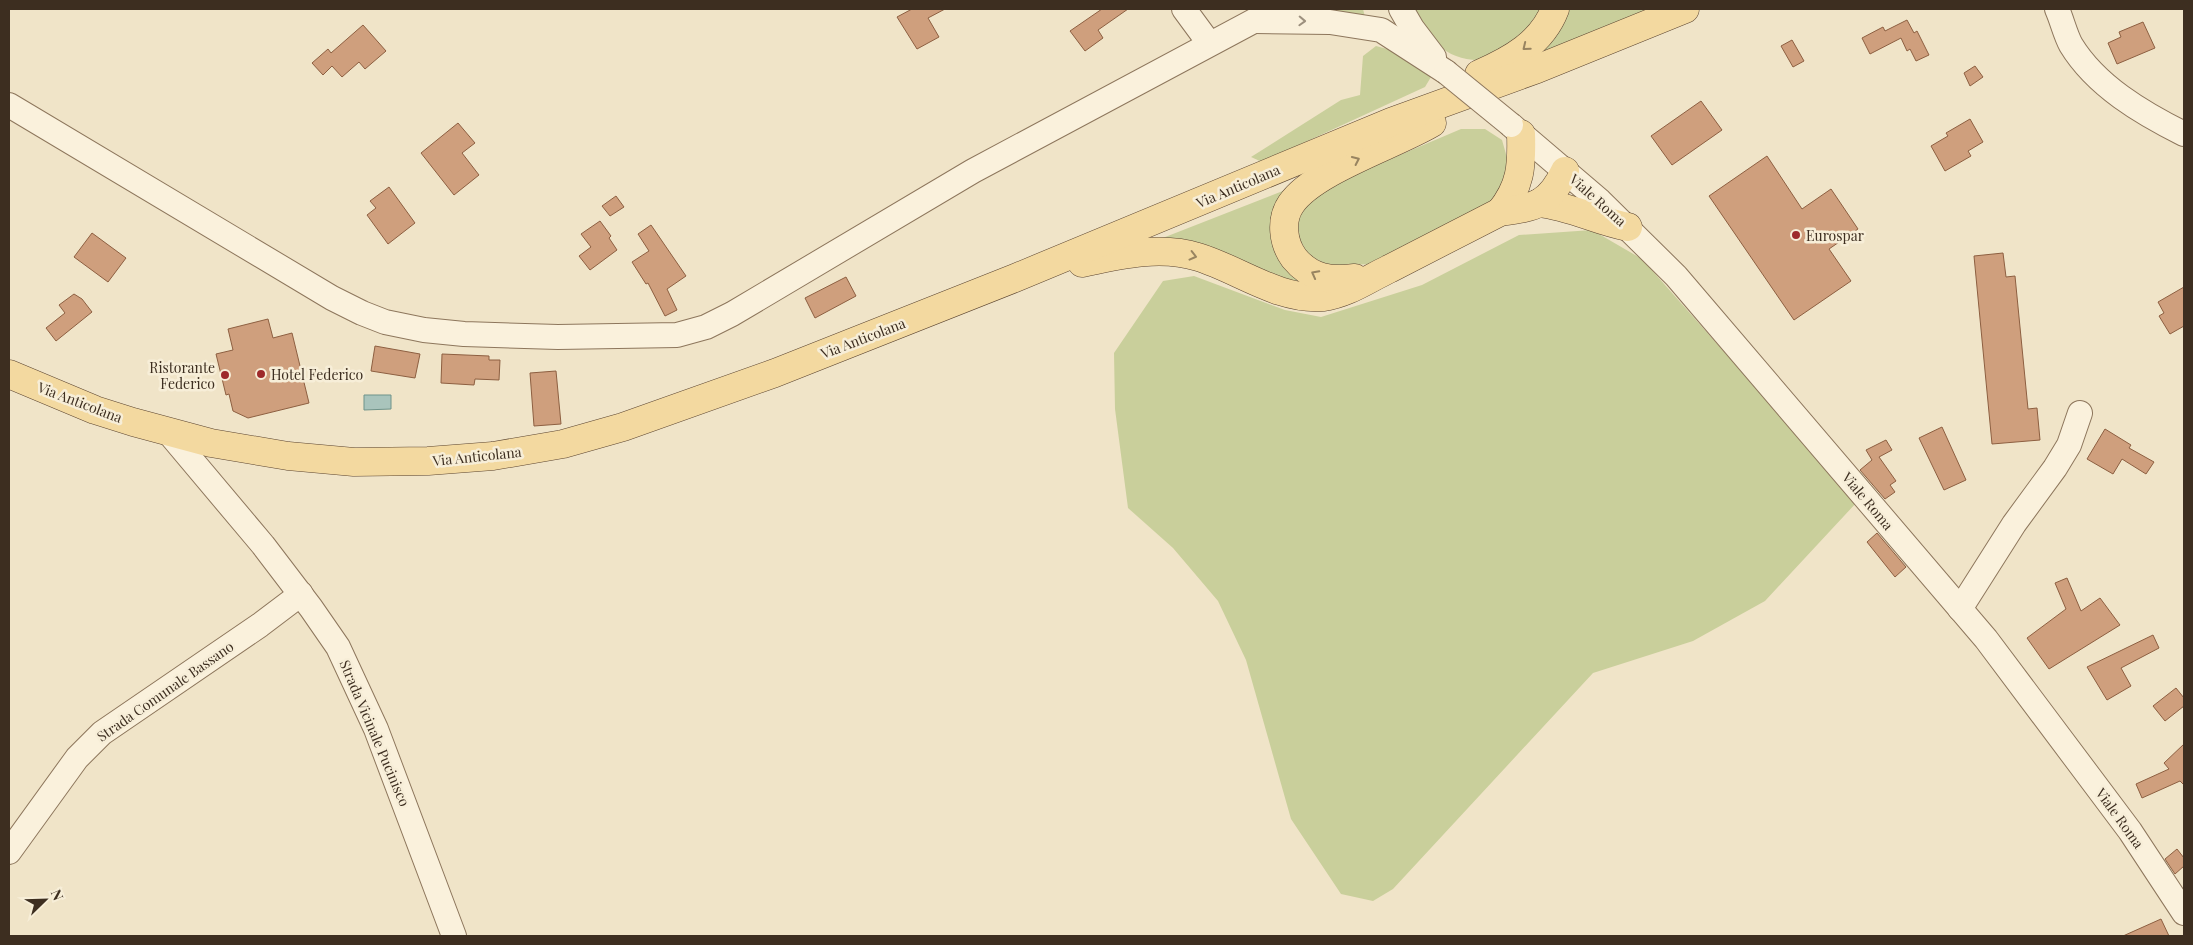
<svg xmlns="http://www.w3.org/2000/svg" width="2193" height="945" viewBox="0 0 2193 945" font-family="'Playfair Display',serif">
	<rect width="100%" height="100%" fill="#f0e4c8"/>
	<!-- green -->
	<g fill="#c9cf9b">
		<polygon points="1297,9 1363,9 1366,21 1289,13"/>
		<path d="M1415,9H1544L1542,17C1528,29 1511,49 1495,58C1491,60 1485,59 1480,60C1448,61 1423,38 1415,9Z"/>
		<polygon points="1565,9 1652,9 1531,59"/>
		<polygon points="1376,46 1402,53 1431,77 1425,87 1262,162 1251,157 1341,100 1360,95 1363,56"/>
		<polygon points="1461,129 1485,129 1502,140 1511,172 1506,195 1371,264 1330,266 1308,255 1297,234 1299,209 1315,191"/>
		<polygon points="1303,183 1290,193 1305,278 1299,283 1155,241"/>
		<polygon points="1592,230 1642,259 1857,502 1765,601 1693,641 1593,673 1393,889 1373,901 1341,894 1291,819 1246,660 1218,601 1173,548 1128,508 1115,409 1114,353 1163,281 1194,276 1285,310 1321,317 1422,285 1519,235"/>
	</g>
	<!-- water -->
	<polygon fill="#a9c4bc" stroke="#6f938a" points="364,395 391,395 391,409 364,410"/>
	<!-- building -->
	<g fill="#cf9f7d" stroke="#8d5f41">
		<polygon points="912,9 945,9 928,18 939,37 917,49 897,17"/>
		<polygon points="1102,9 1128,9 1098,30 1103,38 1085,51 1070,31"/>
		<polygon points="1907,20 1914,33 1917,31 1929,55 1916,61 1910,49 1907,51 1901,38 1870,54 1862,38 1883,27 1885,31"/>
		<polygon points="2143,22 2155,48 2117,64 2108,43 2121,37 2119,32"/>
		<polygon points="363,25 386,51 365,69 359,62 342,77 332,66 323,75 312,63 328,49 331,53"/>
		<polygon points="1792,40 1804,61 1793,67 1781,46"/>
		<polygon points="1975,66 1983,77 1970,86 1964,73"/>
		<polygon points="1701,101 1722,130 1672,165 1651,136"/>
		<polygon points="1970,119 1983,142 1968,151 1971,156 1945,171 1931,146 1948,136 1946,133"/>
		<polygon points="458,123 475,143 462,153 479,175 454,195 421,153"/>
		<polygon points="1767,156 1802,209 1831,189 1858,229 1829,249 1851,281 1794,320 1709,196"/>
		<polygon points="389,187 415,223 388,244 367,215 376,208 370,201"/>
		<polygon points="616,196 624,207 610,216 602,206"/>
		<polygon points="600,221 611,236 609,238 617,250 590,270 579,256 591,247 581,234"/>
		<polygon points="651,225 686,276 667,289 677,310 665,316 648,283 646,284 632,262 649,251 638,234"/>
		<polygon points="92,233 126,258 108,282 74,257"/>
		<polygon points="2003,253 2006,277 2015,276 2028,409 2037,408 2040,440 1992,444 1974,256"/>
		<polygon points="846,277 856,296 815,318 805,298"/>
		<polygon points="2184,287 2184,326 2170,334 2159,316 2164,313 2158,302"/>
		<polygon points="74,294 82,299 92,312 56,341 46,328 65,313 59,305"/>
		<polygon points="268,319 273,338 292,333 309,403 248,418 233,411 229,394 226,395 216,354 233,350 228,329"/>
		<polygon points="375,346 420,354 415,378 371,371"/>
		<polygon points="442,354 489,356 489,360 500,360 499,380 475,379 474,385 441,383"/>
		<polygon points="556,371 561,424 534,426 530,373"/>
		<polygon points="1942,427 1966,480 1944,490 1919,438"/>
		<polygon points="2105,429 2131,445 2129,448 2154,462 2146,474 2122,459 2113,474 2087,459"/>
		<polygon points="1886,440 1892,450 1879,457 1896,481 1890,485 1895,492 1885,499 1860,470 1872,460 1866,450"/>
		<polygon points="1877,533 1906,567 1895,577 1867,542"/>
		<polygon points="2067,578 2081,611 2100,598 2120,625 2049,669 2027,638 2066,609 2055,583"/>
		<polygon points="2153,635 2159,648 2121,668 2131,686 2107,700 2087,667"/>
		<polygon points="2176,688 2184,698 2184,706 2165,721 2153,706"/>
		<polygon points="2184,744 2184,785 2180,781 2142,798 2136,784 2169,769 2164,763"/>
		<polygon points="2177,849 2184,858 2184,866 2175,874 2165,859"/>
		<polygon points="2161,919 2169,936 2123,936"/>
	</g>
	<g fill="none" stroke-linecap="round" stroke-linejoin="round">
		<!-- minor casing -->
		<g stroke="#8d765c" stroke-width="26">
			<g id="minor">
				<polyline points="1184,9 1209,43"/>
				<polyline points="1401,9 1412,28 1434,57"/>
				<path d="M2057,9C2062,20 2065,34 2071,45C2096,86 2142,113 2184,134"/>
				<polyline points="1255,21 1330,22 1381,30 1446,72"/>
				<polyline points="9,105 332,298 362,313 385,322 424,330 464,334 558,337 677,335 706,327 732,314 973,171 1276,9"/>
				<polyline points="1511,125 1600,201 1676,276 1986,639 2130,831 2184,913"/>
				<polyline points="168,432 263,545 311,608 338,647 376,729 454,936"/>
				<polyline points="1960,609 2014,524 2055,468 2069,445 2080,413"/>
				<polyline points="9,852 77,758 102,733 260,625 301,594"/>
			</g>
		</g>
		<!-- major casing -->
		<g stroke="#5b4430" stroke-width="29">
			<g id="major">
				<path d="M1479,74C1511,60 1542,43 1555,9"/>
				<path d="M1539,203C1570,206 1597,221 1628,227"/>
				<path d="M1500,212C1521,186 1522,166 1521,134"/>
				<path d="M1082,263C1119,255 1160,245 1198,257C1238,269 1279,301 1323,297C1347,294 1368,279 1389,269C1426,250 1463,231 1500,212C1536,207 1549,205 1565,171"/>
				<path d="M1355,278C1331,281 1311,279 1294,258C1283,243 1280,220 1291,204C1313,171 1395,145 1432,123"/>
				<polyline points="9,374 95,410 133,422 211,443 288,456 354,462 428,461 493,456 563,444 623,427 775,373 1015,278 1391,122 1537,69 1685,9"/>
			</g>
		</g>
		<!-- minor -->
		<use href="#minor" stroke="#faf1dc" stroke-width="24"/>
		<!-- major -->
		<use href="#major" stroke="#f3d9a0" stroke-width="28"/>
		<!-- minor-bridge casing -->
		<g stroke="#8d765c" stroke-width="26" stroke-linecap="butt">
			<polyline id="minor-bridge" points="1446,72 1511,125"/>
		</g>
		<!-- minor-bridge -->
		<use href="#minor-bridge" stroke="#faf1dc" stroke-width="24"/>
	</g>
	<!-- one-way arrows -->
	<defs><path id="oneway-chevron" d="M-2-3.5L2.5 0L-2 3.5" fill="none" stroke-width="1.6" stroke-linecap="round" stroke-linejoin="round" transform="scale(1.25)"/></defs>
	<use stroke="#9c907e" href="#oneway-chevron" transform="translate(1302 21) rotate(2)"/>
	<g stroke="#988460">
		<use href="#oneway-chevron" transform="translate(1526 47) rotate(141)"/>
		<use href="#oneway-chevron" transform="translate(1356 160) rotate(-25)"/>
		<use href="#oneway-chevron" transform="translate(1193 256) rotate(14)"/>
		<use href="#oneway-chevron" transform="translate(1315 274) rotate(-152)"/>
	</g>
	<!-- markers -->
	<g fill="#9e2a2b" stroke="#f7eed8" stroke-width="2">
		<circle cx="1796" cy="235" r="5"/>
		<circle cx="261" cy="374" r="5"/>
		<circle cx="225" cy="375" r="5"/>
	</g>
	<g text-anchor="middle" dominant-baseline="central" stroke-width="5" stroke-linejoin="round" paint-order="stroke">
		<!-- street labels -->
		<g font-size="14" fill="#3d2e20" stroke="#f7eed8">
			<text transform="translate(1238 186) rotate(-23)">Via Anticolana</text>
			<text transform="translate(1598 200) rotate(42)">Viale Roma</text>
			<text transform="translate(863 338) rotate(-21)">Via Anticolana</text>
			<text transform="translate(80 402) rotate(21)">Via Anticolana</text>
			<text transform="translate(477 456) rotate(-6)">Via Anticolana</text>
			<text transform="translate(1868 501) rotate(50)">Viale Roma</text>
			<text transform="translate(165 691) rotate(-35)">Strada Comunale Bassano</text>
			<text transform="translate(375 733) rotate(67)">Strada Vicinale Pucinisco</text>
			<text transform="translate(2120 818) rotate(54)">Viale Roma</text>
		</g>
		<!-- poi labels -->
		<g font-size="14" fill="#3d2e20" stroke="#f7eed8" text-anchor="start">
			<text x="1806" y="235">Eurospar</text>
			<text x="215" y="367" text-anchor="end">Ristorante<tspan x="215" dy="16">Federico</tspan></text>
			<text x="271" y="374">Hotel Federico</text>
		</g>
	</g>
	<!-- border -->
	<rect width="2193" height="945" fill="none" stroke="#3d2e20" stroke-width="20"/>
	<!-- north arrow -->
	<g transform="translate(45 900) rotate(67)" stroke="#f7eed8" stroke-width="4" paint-order="stroke">
	<path d="M0-4L9 19L0 12L-9 19Z" fill="#3d2e20"/>
	<text y="-8" font-size="14" font-weight="bold" text-anchor="middle" fill="#3d2e20">N</text>
	</g>
</svg>
